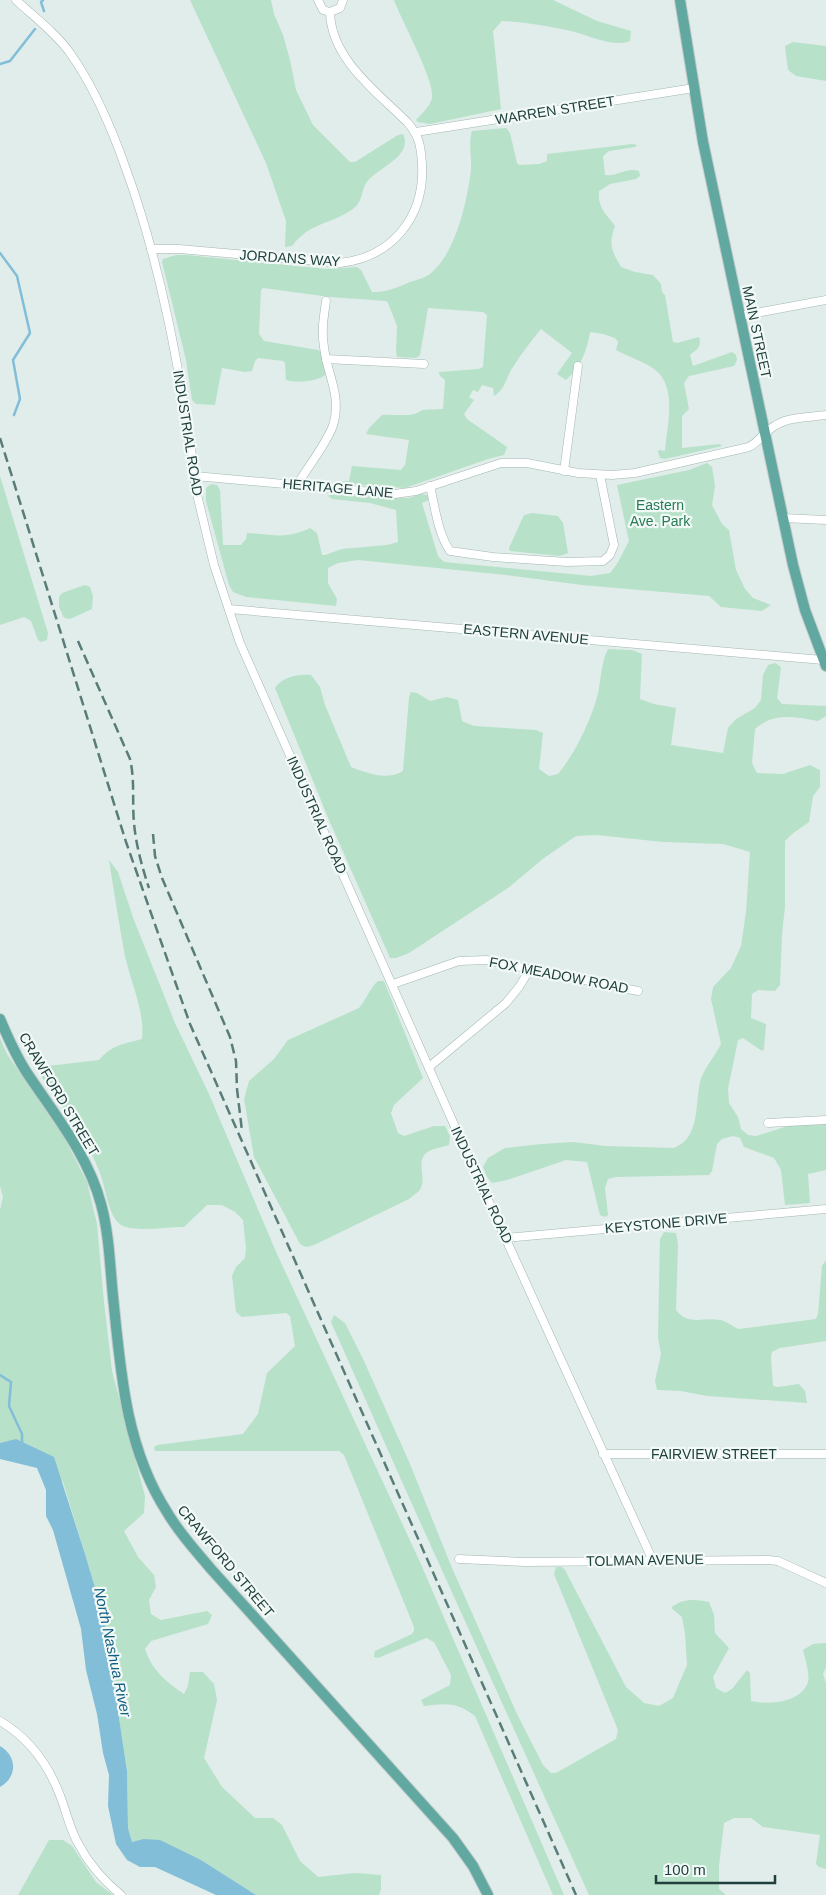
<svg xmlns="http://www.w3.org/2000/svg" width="826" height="1895" viewBox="0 0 826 1895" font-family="Arial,sans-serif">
	<rect width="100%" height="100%" fill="#e1edea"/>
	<!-- green -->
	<g fill="#b7e1c9">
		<path d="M190,0H271L274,14L283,35L290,60L296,90L313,125L350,162H355L398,135L403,134C414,158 374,168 365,185C361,194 362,202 353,209C330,225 310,222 292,246L285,247L286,221L266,163Z"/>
		<path d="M394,0H553L597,21L631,31L630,41C612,48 589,35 571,31C548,26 525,22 502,21L493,31L501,109L430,124L418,122L416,120C422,113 430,107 432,98C435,80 401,20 394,0Z"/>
		<polygon points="793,42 826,46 826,81 796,76 788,70 785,46"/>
		<path d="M506,128L510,133L517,163L519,165L539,164L547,161V154L633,144L637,145L635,147L609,151L603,156L605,175C617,177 627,167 639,171L640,176L636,179L610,184L599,191C597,207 606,214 615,226C608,245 612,251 621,267L635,272L653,275L661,284L662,292L665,295L673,342L677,343L699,337C702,347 697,349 690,355L693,366L732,352L736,355L737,360L734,366L689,376L684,383L689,409L682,416V448L720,444L722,446L665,459L660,458L658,452L659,450L665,451C667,425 679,383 651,367C640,360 627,356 616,350L618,342L615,338L603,334L590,332C587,351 581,366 566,380L557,374L572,353L541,329C531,341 521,354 513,367C506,377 506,389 494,396L493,388L482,385L478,392L473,390L469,397L474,400L464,414L467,419L507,447L504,455L488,459L405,488L344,484L343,481H349L352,466L401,470L405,465L409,440L366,434L369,428L382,415C393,414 414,418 422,410L443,409L445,380L440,376L439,372L478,369L483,367L487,315L483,312L428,308L420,355L416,358L397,357L396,351L397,326L388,303L386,301L330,297L263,288L261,290L259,334L264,341L318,350L322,352L327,373C320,382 296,383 286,380L285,363L283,361L258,358L255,361L252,371L245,372L222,368L215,405L196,404L192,400L186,360L162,262L163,259L176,255H187L327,269L357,267L361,270L372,292C384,293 399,287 410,282C416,280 426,278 431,273C456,252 467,202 471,170C472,158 468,143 472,131Z"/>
		<path d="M707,463L712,467L715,486L712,505L722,524L729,530L736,570L745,589L753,598L771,605L762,611L721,607L709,596L582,585L506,575L358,560L338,563L328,568V583L337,599L336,606L246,597L233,592L229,585L206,501V488L211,484L217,485L220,490L223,545H241L246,539L247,533C273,534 285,540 310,528L317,533L322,555H325L342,549L387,545L398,542L396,510L370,503L332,499L328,496L331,494L385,498H409L421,494L427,495L429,500L422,503L438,556L444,562L591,576L610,573L617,564L629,541L617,485L689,470Z"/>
		<polygon points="0,476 48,633 47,640 41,642 38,640 31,621 24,617 0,625"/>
		<polygon points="532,513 558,516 563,523 568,553 560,556 510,551 509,548 524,515"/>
		<polygon points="85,585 90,587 93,596 92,609 70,619 64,618 59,607 59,597 62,593"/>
		<path d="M608,649L632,650L642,654L640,699L654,704L676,708L671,745L723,753L728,728L736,719L755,708L761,700L763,675L768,665L775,663L781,667L777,698L782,704L826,706V716L818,721C795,717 774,712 755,729L752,763L757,773L783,774L810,765L820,770V787L813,796L809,822L792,834L785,841V907L782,934L780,985L775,991L758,990L752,994L751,1018L766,1024L764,1049L762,1051L743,1038L738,1040L728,1089L729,1103L738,1117L741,1129L748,1135L756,1136L788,1126L826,1122V1170L808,1174L810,1203L785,1205L781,1170L774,1158L744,1147L740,1138L733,1136L722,1139L717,1144L712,1171L709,1175L616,1177L608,1179L605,1188L608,1215L605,1217L600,1215L587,1162L566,1160L507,1180L492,1183L487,1177L483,1167L488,1158L505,1148L541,1144L574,1142L605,1146L674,1148C700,1138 695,1105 700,1082C701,1074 716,1054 721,1044L711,999L713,987L731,968L741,946L746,912L750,852L723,844L663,842L597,835L576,836L544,858L508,888L409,953L396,958H390L329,820L275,688C282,677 298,674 311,675L320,687L325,705L351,767C367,773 386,781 403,771L409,697L411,692L417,693L430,701L447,697L458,700L462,721L474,726L536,730L543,733L539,769L549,776L558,774C576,752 590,722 598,694C601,679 601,663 608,649Z"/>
		<path d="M109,860L118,872L134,920L175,1023L209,1094L277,1254L420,1562L564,1895H553L475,1716C457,1702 446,1703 424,1706L421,1700L450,1685L451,1675L434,1642L426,1638L378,1658L374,1657L375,1651L412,1634L414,1631V1627L344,1455L339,1451H155L154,1447L157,1445L243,1434L258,1414L267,1373L295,1346L290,1316L286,1313L242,1317L236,1312L232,1276L236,1267L245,1258L246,1248L243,1220L235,1212L222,1205H207L184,1227C168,1227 137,1232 123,1226C109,1220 106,1190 101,1176C88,1138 58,1101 36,1069L35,1064L48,1066L99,1060C112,1045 123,1044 142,1039C145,1011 131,984 125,956C119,924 114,892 109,860Z"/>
		<path d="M378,981H384L423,1078L394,1105L391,1113L398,1133L404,1136L434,1126H445L450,1136L449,1145C443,1147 435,1148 429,1151C413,1161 429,1179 419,1191C416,1194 412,1196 409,1199L314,1245L306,1247L300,1244L254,1157L244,1099L249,1081L274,1059L288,1040L359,1008C367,999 369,989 378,981Z"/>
		<path d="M0,1038L7,1054L65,1139L87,1182L97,1224L104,1302L112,1371L145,1496L144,1513L124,1531L138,1557L154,1575L156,1587L149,1600L151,1614L161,1620L207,1611L212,1615L208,1624L151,1641L145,1649C151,1669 166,1682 184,1694L188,1686L190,1672H203L214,1684L217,1700L204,1758L222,1787L255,1818H273L282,1825L300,1861L318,1877L355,1873L381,1875V1889L379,1895H256L201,1860L143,1839L132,1842L128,1828L127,1771L104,1618L85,1554L63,1482L16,1440L0,1443V1210L3,1197L0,1186Z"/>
		<path d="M664,1232L676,1233L678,1244L676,1310C688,1326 703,1317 720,1320C726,1321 732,1326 738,1329L816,1319L818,1314L822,1266L826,1260V1341L780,1348L772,1352L771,1357L773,1386L778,1387L799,1384L805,1391L807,1403L707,1396L681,1391L657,1390L655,1381L661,1354L658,1338L660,1239Z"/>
		<path d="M334,1315L345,1323L364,1361L410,1464L452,1568L517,1714L543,1765L551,1773H556L616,1739L618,1730L554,1574L556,1567H562L565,1570L626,1687L644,1703L659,1706L673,1698L687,1665L685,1633L682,1617L671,1608C682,1598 695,1599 709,1602L714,1615L715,1633L729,1648L713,1677L716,1688L725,1693L732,1689L747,1670L750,1673L751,1701C769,1705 801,1703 808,1682C810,1674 805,1659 803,1650L813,1644L826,1643V1667L823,1674L826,1683V1869L819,1867L816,1864L820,1835L763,1827L751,1818H734L724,1823L719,1866V1889L726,1895H589L407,1493L331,1322Z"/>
		<polygon points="49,1840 63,1840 72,1846 96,1882 113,1895 18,1895"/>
	</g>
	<!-- water -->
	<g fill="#83bed9">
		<polygon points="16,1439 54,1457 85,1554 104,1618 127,1771 128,1828 132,1842 143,1839 160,1840 201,1860 256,1895 216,1895 155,1867 140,1867 127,1860 116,1844 108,1806 109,1775 103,1753 97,1714 86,1670 81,1629 53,1530 46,1516 46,1490 37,1468 0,1459 0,1443"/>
		<path d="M0,1746C17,1756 18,1777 0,1787Z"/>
	</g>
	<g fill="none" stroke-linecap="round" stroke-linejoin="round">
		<!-- stream -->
		<g stroke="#83bed9" stroke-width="2.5">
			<polyline points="43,0 41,2 44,11"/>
			<polyline points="0,64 10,61 35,29"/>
			<polyline points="0,253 17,276 30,333 13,360 20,399 14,415"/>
			<polyline points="0,1375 11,1382 9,1406 22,1434 22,1444"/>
		</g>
		<!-- minor casing -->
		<g stroke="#a3b6b3" stroke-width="9">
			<g id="minor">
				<path d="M16,0C34,17 55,32 70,53C95,88 112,129 126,169C162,268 180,372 195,476V486L214,565L240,643L472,1165L653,1561"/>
				<polyline points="318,0 323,10 330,12 340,8 343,0"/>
				<polyline points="416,132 694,88"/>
				<path d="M151,249H179L340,263C393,257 425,216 422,164C421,146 419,135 407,122C377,92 331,59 330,12"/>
				<polyline points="740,316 826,300"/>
				<polyline points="326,359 424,364"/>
				<polyline points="564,471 578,366"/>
				<path d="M195,476L395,494L416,491L501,463H527L578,473L612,475L635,473L749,447C760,441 765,431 776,425C789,417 811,417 826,415"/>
				<path d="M297,485C306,470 331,437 334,422C341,394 327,374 324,347C321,331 324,316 326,301"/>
				<path d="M430,486C435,507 438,534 450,551L493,557L567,562L603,561L610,555L614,545L600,475"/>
				<polyline points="783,518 826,520"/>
				<polyline points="229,609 823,660"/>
				<polyline points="393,984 459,961 486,960 638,991"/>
				<polyline points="429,1067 506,1003 519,987 530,969"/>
				<polyline points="768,1123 826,1120"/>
				<polyline points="506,1238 826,1209"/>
				<polyline points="603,1454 826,1454"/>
				<polyline points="459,1559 524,1562 768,1560 778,1561 826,1583"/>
				<path d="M0,1721C30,1739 49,1765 61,1798C67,1814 70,1830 79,1845C89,1864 104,1881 121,1895"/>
			</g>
		</g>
		<!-- major casing -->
		<g stroke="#c0cac9" stroke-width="12">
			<g id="major">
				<polyline points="680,0 703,142 793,565 805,610 826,666"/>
				<path d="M0,1019C8,1038 16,1056 27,1073C55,1115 88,1155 101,1204C110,1237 110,1272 114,1306C121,1377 127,1450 167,1512C179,1533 196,1551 211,1569L453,1838L473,1866L488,1895"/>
			</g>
		</g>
		<!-- minor -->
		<use href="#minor" stroke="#fff" stroke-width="8"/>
		<!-- major -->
		<use href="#major" stroke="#61a8a1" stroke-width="10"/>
		<!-- rail -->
		<g stroke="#5a7c78" stroke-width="2.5" stroke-dasharray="10 5" stroke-linecap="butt">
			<polyline points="0,438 126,842 190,1024 576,1895"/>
			<path d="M78,641L130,759C135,780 132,801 134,823C136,845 142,867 149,888"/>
			<polyline points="153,834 155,856 162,878 230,1037 236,1061 237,1089 242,1131"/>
		</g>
	</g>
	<g text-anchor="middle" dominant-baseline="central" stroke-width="4.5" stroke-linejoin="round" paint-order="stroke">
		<!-- street labels -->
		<g font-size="14" fill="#1f403d" stroke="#f2f9f7">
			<text transform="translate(555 110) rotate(-9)">WARREN STREET</text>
			<text transform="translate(290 258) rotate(4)">JORDANS WAY</text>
			<text transform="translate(757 332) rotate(78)">MAIN STREET</text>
			<text transform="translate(188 433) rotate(81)">INDUSTRIAL ROAD</text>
			<text transform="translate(338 488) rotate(5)">HERITAGE LANE</text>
			<text transform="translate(526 634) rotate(5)">EASTERN AVENUE</text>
			<text transform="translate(317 815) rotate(66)">INDUSTRIAL ROAD</text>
			<text transform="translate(559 975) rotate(11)">FOX MEADOW ROAD</text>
			<text transform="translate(59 1094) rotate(59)">CRAWFORD STREET</text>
			<text transform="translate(482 1185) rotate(65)">INDUSTRIAL ROAD</text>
			<text transform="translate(666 1223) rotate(-5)">KEYSTONE DRIVE</text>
			<text x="714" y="1454">FAIRVIEW STREET</text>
			<text transform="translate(645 1560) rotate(-1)">TOLMAN AVENUE</text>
			<text transform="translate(226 1561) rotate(50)">CRAWFORD STREET</text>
		</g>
		<!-- park labels -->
		<g font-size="14" fill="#257c54" stroke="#f2f9f7">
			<text x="660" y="505">Eastern<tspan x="660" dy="16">Ave. Park</tspan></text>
		</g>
		<!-- water labels -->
		<g font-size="15" font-style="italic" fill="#125f83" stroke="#f2f9f7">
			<text transform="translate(113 1652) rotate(78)">North Nashua River</text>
		</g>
	</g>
	<!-- scale -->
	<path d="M656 1875v8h119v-8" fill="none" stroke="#1f403d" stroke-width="2.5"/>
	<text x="664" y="1875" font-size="15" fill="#1f403d" stroke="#f2f9f7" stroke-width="4" paint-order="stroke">100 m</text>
</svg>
